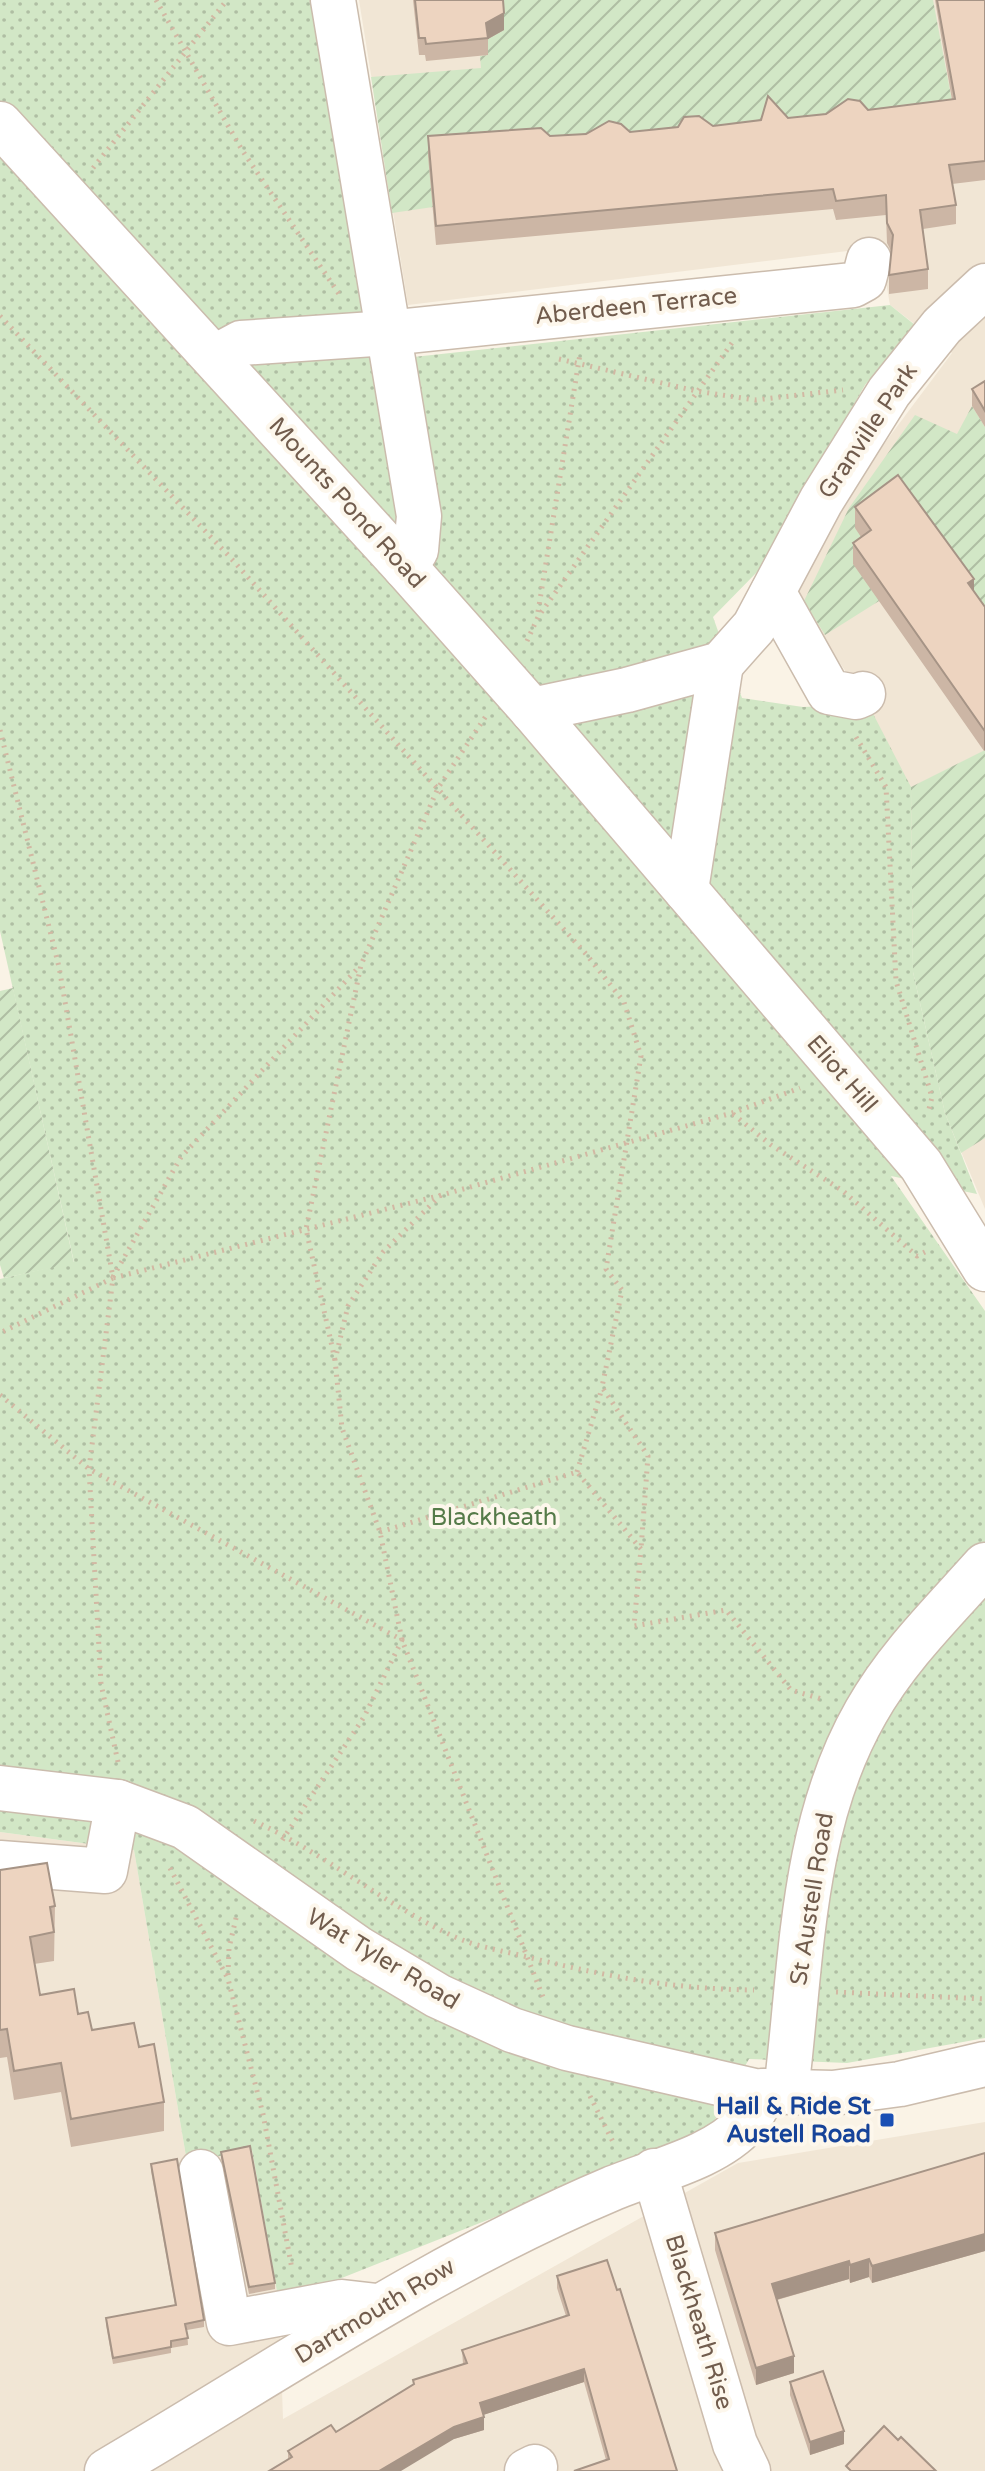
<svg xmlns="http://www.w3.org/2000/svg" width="985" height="2471" viewBox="0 0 985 2471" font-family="'Varela Round',sans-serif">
	<defs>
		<pattern id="park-dots" width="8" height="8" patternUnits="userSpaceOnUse" patternTransform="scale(2)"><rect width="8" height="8" fill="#d2e7c6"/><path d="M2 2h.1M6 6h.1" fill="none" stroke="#afbea3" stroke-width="1.8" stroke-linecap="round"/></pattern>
		<pattern id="garden-furrows" width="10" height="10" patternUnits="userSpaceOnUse" patternTransform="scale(2)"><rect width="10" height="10" fill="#d2e7c6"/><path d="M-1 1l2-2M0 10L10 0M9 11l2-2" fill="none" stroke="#afbea3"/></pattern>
	</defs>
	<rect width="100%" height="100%" fill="#faf3e6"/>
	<!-- residential -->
	<g fill="#f1e6d5">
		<polygon points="359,0 985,0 985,1209 945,1113 868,704 798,602 803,569 875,456 952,353 890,305 880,247 408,305"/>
		<polygon points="0,1832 134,1850 187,2162 252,2150 279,2303 283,2419 738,2163 985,2122 985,2471 0,2471"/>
	</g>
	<!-- park -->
	<polygon fill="url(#park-dots)" points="0,0 311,0 377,361 890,305 915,325 865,385 758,571 713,617 742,698 803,707 868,704 911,787 913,972 945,1113 977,1194 891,1176 985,1311 985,2038 847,2063 749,2059 708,2132 279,2303 252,2150 187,2162 134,1850 0,1832 0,1279 74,1262 0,931"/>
	<!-- garden -->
	<g fill="url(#garden-furrows)">
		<polygon points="502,0 933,0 952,101 433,207 392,213 371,77 481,68 480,56 488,55 486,40"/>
		<polygon points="972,406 985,427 985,629 871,551 879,601 825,635 804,601 849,508 915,415 957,434"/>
		<polygon points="985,750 985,1138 961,1153 945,1113 913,972 911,787"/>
		<polygon points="13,988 74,1263 4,1278 0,1265 0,991"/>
	</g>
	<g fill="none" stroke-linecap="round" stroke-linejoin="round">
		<!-- minor casing -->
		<g stroke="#cbbcad" stroke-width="47">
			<g id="minor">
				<polyline points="333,0 419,516 416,550 405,567"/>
				<polyline points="0,124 405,567 532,710 921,1165 985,1269"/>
				<polyline points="215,357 241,343 388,333 853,285 864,279 869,260"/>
				<polyline points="773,592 829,692 856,697 863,694"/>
				<polyline points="532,710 627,690 721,664 754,627 821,501 889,392 942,326 985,286"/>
				<polyline points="686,890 721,664"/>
				<polyline points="0,1788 118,1802 185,1827 359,1949 438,1996 512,2030 567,2048 754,2091 833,2093 900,2084 985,2064"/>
				<polyline points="0,1863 105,1871 118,1802"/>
				<path d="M786,2091C802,1964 800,1827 866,1712C897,1657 943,1612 985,1565"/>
				<polyline points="654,2171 735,2444 748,2471"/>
				<polyline points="201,2172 229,2323 342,2302 377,2306"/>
				<path d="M107,2471C274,2373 433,2264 611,2189C654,2171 715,2158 746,2123C754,2114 759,2101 764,2091"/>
				<polyline points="527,2471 535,2467"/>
			</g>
		</g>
		<!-- path -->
		<g stroke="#d2b8a3" stroke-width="5" stroke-dasharray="2 6" stroke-linecap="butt">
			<polyline points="156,0 242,150 339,294"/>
			<polyline points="93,168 227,0"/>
			<polyline points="0,316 228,555 586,954 624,1002 641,1056 606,1269 622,1290 602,1387 648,1456 641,1549"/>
			<polyline points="559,359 696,391 755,400 843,390"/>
			<polyline points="538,612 580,354"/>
			<polyline points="527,641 538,617 734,340"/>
			<polyline points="0,730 59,967 113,1278 0,1333"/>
			<polyline points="856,737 886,787 896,981 932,1097 929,1109"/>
			<polyline points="733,1114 771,1145 843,1191 917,1256 925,1252"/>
			<polyline points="441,1195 383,1252 348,1306 335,1360 342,1428 380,1532 402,1640 543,1997"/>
			<polyline points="113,1277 181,1157 359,967"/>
			<polyline points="335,1360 306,1229 361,965 438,788 486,716"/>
			<polyline points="0,1395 89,1469 402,1640 364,1717 279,1845"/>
			<polyline points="577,1472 602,1388"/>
			<polyline points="380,1532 577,1472 641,1549 634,1626 726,1610 791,1690 825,1700"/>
			<polyline points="118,1762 101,1684 89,1469 113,1278 442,1195 732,1113 800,1088"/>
			<path d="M254,1821C324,1853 385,1905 455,1937C480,1948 505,1951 531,1958C611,1977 672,1989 754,1990"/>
			<polyline points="170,1868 228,1979 263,2114 292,2269"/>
			<polyline points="228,1975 229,1948 237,1914"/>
			<polyline points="836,1992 985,1999"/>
			<polyline points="590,2096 614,2144"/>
		</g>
		<!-- minor -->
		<use href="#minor" stroke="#fff" stroke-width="44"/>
	</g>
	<!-- wall -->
	<g fill="#ccb6a5">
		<polygon points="413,0 503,0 504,30 488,39 488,55 426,61 425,55 419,55"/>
		<polygon points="935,0 985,0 985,180 952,184 956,205 956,224 923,229 928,269 928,289 889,294 889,275 891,251 887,243 886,215 836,220 833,209 436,245 428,156 428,136 550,136 630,132 713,126 952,100"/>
		<polygon points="985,381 985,427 972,406 972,389"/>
		<polygon points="855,507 974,592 985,607 985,750 984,751 853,564 853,543 861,537 855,528"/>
		<polygon points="0,1870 55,1906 54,1961 34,1964 40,1995 78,2014 92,2030 139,2047 164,2102 164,2131 71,2147 61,2092 14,2100 7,2057 0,2058"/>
		<polygon points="221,2152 275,2283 275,2289 249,2294 221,2158"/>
		<polygon points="985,2153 985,2251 872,2283 869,2277 850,2283 849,2279 777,2300 794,2373 756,2385 715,2250 715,2233"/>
		<polygon points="151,2164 204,2320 204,2327 187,2330 188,2345 171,2348 171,2353 113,2364 106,2325 106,2318 175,2305 151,2171"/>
		<polygon points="557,2276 677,2471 606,2460 584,2382 483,2415 484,2430 454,2439 288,2459 288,2451 336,2432 413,2385 413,2380 463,2364 462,2350 566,2316 557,2288"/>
		<polygon points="790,2382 844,2444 810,2455 790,2395"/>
	</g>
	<!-- shaded-wall -->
	<g fill="#a69486">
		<polygon points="504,13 504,30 488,39 486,23"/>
		<polygon points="974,579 974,600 968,583"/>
		<polygon points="985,729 985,750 984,751 984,730"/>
		<polygon points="985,2234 985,2251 872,2283 872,2266"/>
		<polygon points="869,2259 869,2277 850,2283 850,2265"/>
		<polygon points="849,2261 849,2279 772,2301 772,2284"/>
		<polygon points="794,2356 794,2373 756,2385 756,2368"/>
		<polygon points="584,2369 584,2382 480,2416 480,2403"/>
		<polygon points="484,2417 484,2430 454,2439 401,2471 379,2471 454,2427"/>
		<polygon points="844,2431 844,2444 810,2455 810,2442"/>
	</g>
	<!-- building -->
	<g fill="#edd4c0" stroke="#a69486" stroke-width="2">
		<polygon points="415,0 503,0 504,13 486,23 488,38 426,44 425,38 419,38"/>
		<polygon points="937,0 985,0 985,161 949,165 956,205 920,210 928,269 889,275 893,235 887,223 886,195 836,201 833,189 436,226 428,136 541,128 550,136 586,134 609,121 621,124 630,132 678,127 684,117 699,116 713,126 761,120 768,96 788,118 826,114 848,99 860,101 868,110 955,99"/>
		<polygon points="985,381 985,411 972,389"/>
		<polygon points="898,475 974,579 968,583 985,607 985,729 984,730 853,543 871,530 855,507"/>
		<polygon points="47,1863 55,1906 50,1907 54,1932 30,1937 40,1995 74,1989 78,2014 88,2012 92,2030 134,2023 139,2047 154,2044 164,2102 71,2119 61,2063 14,2071 7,2029 0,2030 0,1870"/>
		<polygon points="250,2146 275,2283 249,2287 221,2152"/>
		<polygon points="985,2153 985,2234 872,2266 869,2259 850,2265 849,2261 772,2284 794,2356 756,2368 715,2233"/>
		<polygon points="177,2159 204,2320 185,2324 188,2338 171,2341 171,2347 113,2358 106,2318 176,2305 151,2164"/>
		<polygon points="607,2260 617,2290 620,2289 677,2471 574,2471 609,2459 584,2369 480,2403 484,2417 454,2427 379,2471 269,2471 292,2457 288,2451 331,2425 336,2432 414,2384 413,2380 467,2363 462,2350 569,2315 557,2276"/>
		<polygon points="823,2371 844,2431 810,2442 790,2382"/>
		<polygon points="884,2426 898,2440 901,2437 936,2471 851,2471 846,2466"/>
	</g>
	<!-- markers -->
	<rect fill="#1a4fb4" stroke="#fdf7ec" stroke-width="3" x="879" y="2112" width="16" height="16" rx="4"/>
	<g text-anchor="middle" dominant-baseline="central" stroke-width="8" stroke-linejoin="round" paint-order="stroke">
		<!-- street labels -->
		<g font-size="24" fill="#715c4d" stroke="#fdf7ec">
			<text transform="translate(636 306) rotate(-6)">Aberdeen Terrace</text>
			<text transform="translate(868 431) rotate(-56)">Granville Park</text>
			<text transform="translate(347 503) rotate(48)">Mounts Pond Road</text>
			<text transform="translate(842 1074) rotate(49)">Eliot Hill</text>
			<text transform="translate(812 1899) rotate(-81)">St Austell Road</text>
			<text transform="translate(383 1959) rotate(31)">Wat Tyler Road</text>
			<text transform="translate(375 2311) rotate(-31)">Dartmouth Row</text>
			<text transform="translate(699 2322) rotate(73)">Blackheath Rise</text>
		</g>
		<!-- park labels -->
		<g font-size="24" fill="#557b49" stroke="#fdf7ec">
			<text x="494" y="1517">Blackheath</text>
		</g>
		<!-- transit labels -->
		<g font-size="24" font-weight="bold" fill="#164399" stroke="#fdf7ec" text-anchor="end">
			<text x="871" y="2106">Hail &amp; Ride St<tspan x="871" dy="28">Austell Road</tspan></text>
		</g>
	</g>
</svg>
